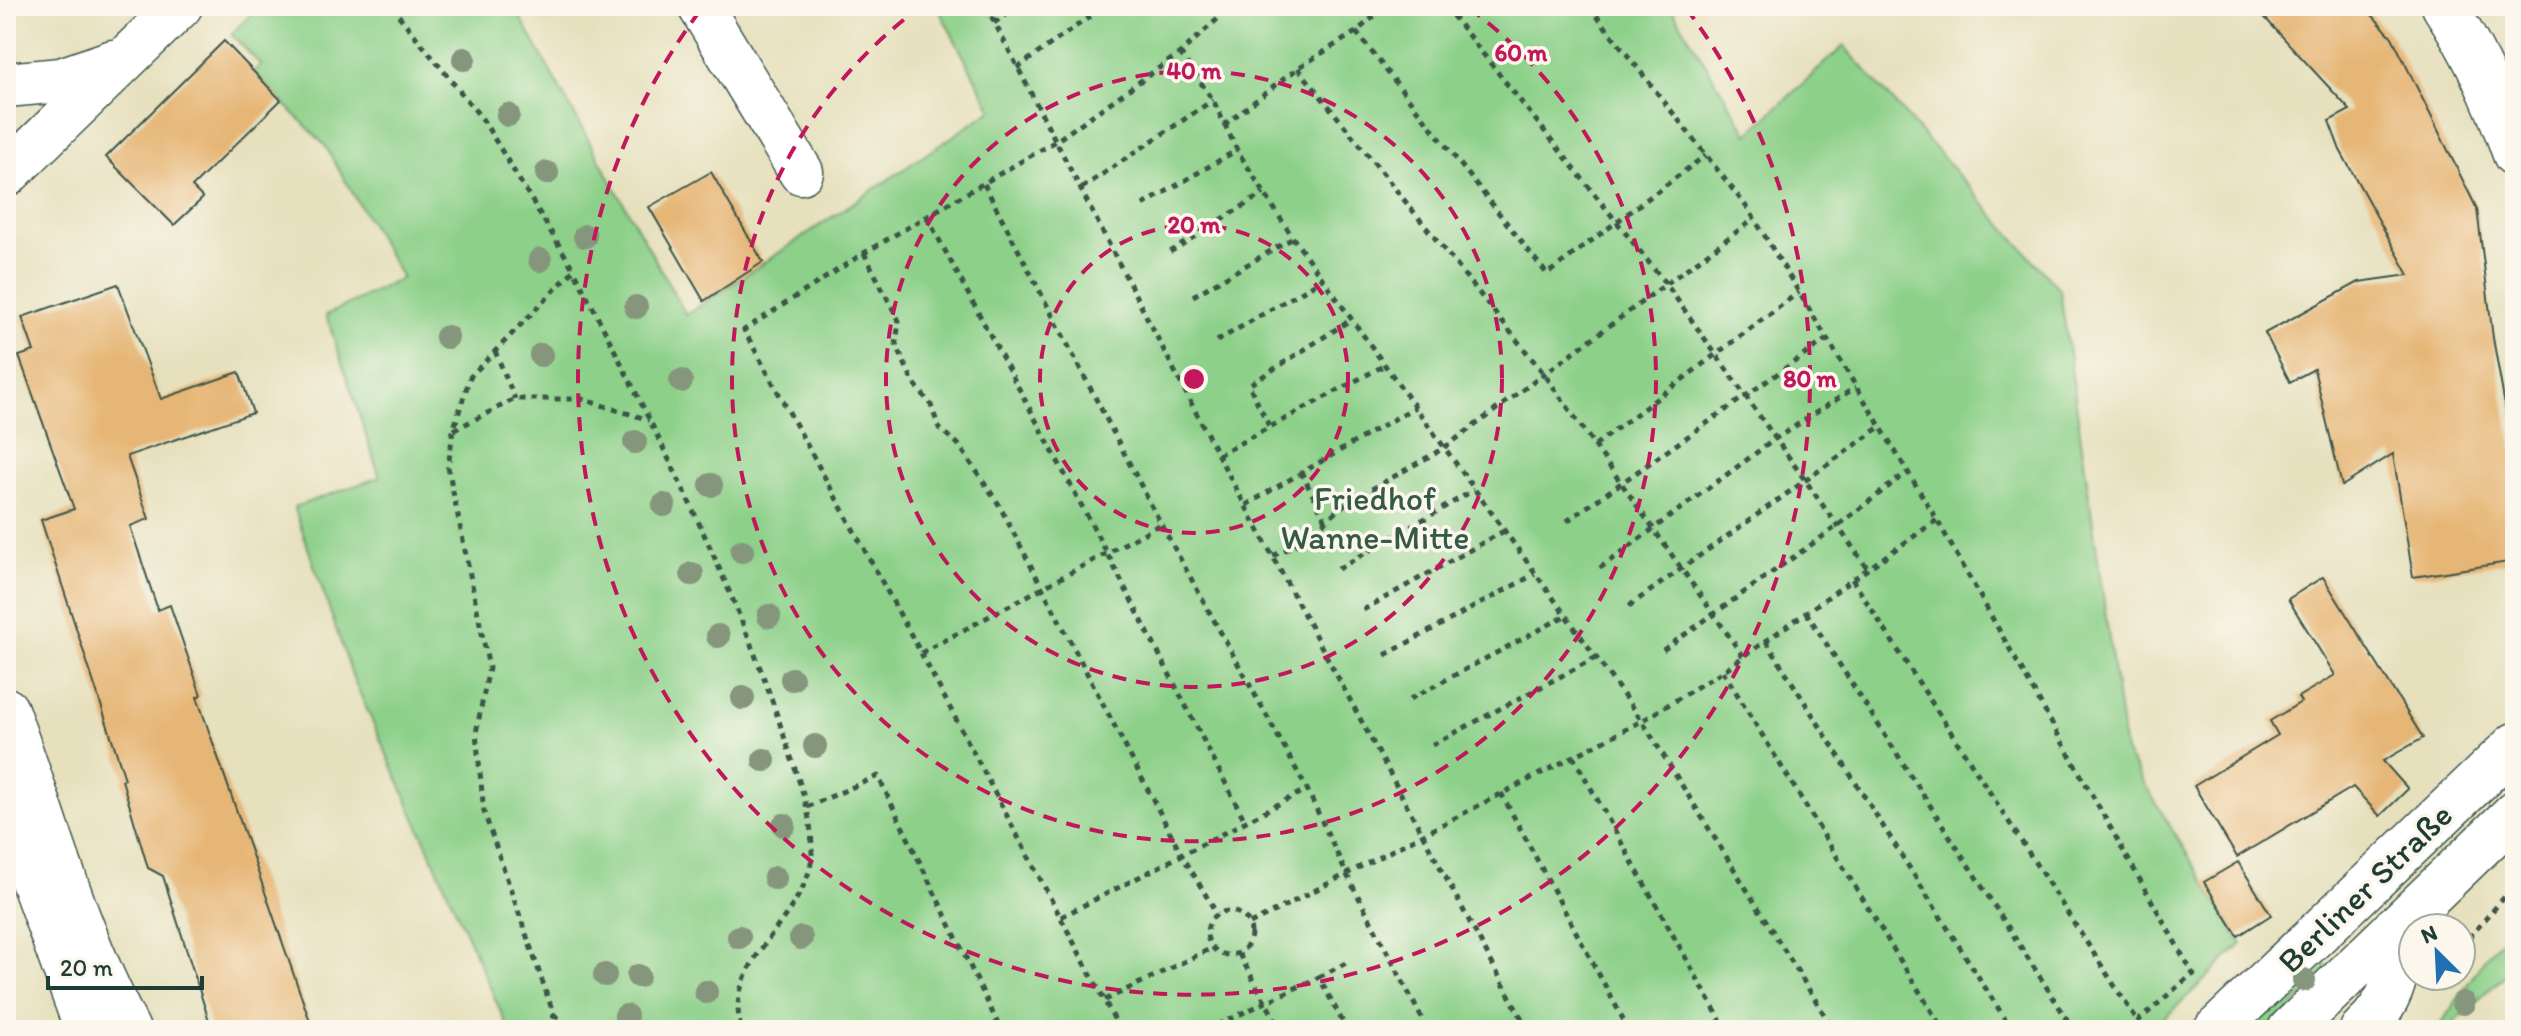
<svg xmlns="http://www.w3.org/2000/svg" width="2521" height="1036" viewBox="0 0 2521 1036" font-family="Itim,sans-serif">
	<rect width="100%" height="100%" fill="#fbf7ec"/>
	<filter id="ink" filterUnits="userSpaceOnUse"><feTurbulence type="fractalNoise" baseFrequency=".0125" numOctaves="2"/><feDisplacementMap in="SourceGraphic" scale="16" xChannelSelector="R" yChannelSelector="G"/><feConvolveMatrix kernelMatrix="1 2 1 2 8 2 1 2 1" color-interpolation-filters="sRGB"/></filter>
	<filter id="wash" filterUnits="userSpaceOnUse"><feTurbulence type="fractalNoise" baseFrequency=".006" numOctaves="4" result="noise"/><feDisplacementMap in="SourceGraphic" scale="32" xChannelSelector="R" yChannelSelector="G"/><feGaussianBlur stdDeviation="1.8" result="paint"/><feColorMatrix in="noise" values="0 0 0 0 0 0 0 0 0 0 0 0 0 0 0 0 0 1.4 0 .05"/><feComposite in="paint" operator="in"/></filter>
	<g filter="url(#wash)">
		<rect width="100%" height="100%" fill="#e6e0bd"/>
		<!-- green -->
		<g fill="#8cd089" stroke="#56865e" stroke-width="2">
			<polygon points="260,6 514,6 686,315 992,110 937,6 1670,6 1748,134 1844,46 2060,290 2125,752 2242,944 2152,1030 509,1030 353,678 294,507 380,477 326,315 402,278 324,144 253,72 261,65 231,34"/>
			<polygon points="2515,927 2515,966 2449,1027 2451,1030 2437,1030 2488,954"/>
			<polygon points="2319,960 2329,968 2272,1030 2239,1030"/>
		</g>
		<g id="blocks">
			<!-- building -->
			<g fill="#e6b676">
				<polygon points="2254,6 2364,6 2392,37 2477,209 2493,338 2515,462 2515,561 2413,577 2393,454 2342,486 2314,369 2290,382 2265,333 2359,282 2409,275 2340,150 2329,121 2350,110"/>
				<polygon points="224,41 281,100 192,187 203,198 174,225 106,157"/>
				<polygon points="711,172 763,262 704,301 649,207"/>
				<polygon points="118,284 161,399 239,372 253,413 127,456 149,519 130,526 158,610 170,605 201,695 197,697 313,1030 212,1030 163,876 148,868 122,780 125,779 41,520 74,509 19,356 34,351 22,317"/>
				<polygon points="2323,577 2423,738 2383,761 2408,789 2380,816 2353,787 2237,857 2194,786 2278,735 2270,721 2301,702 2298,697 2335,675 2288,599"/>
				<polygon points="2238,862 2271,915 2238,936 2204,882"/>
			</g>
		</g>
	</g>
	<g filter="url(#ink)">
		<use href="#blocks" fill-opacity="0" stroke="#3d5549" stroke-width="2"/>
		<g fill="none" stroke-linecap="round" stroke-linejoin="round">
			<!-- minor casing -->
			<g stroke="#3d5549" stroke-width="47">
				<g id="minor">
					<polyline points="700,6 801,172"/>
					<path d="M2444,6C2474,51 2497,103 2515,154"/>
					<polyline points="6,85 61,80 113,62"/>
					<polyline points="6,175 180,6"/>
					<path d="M6,710C46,818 74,928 128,1030"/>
					<polyline points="6,807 87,1030"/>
					<path d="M2362,1030C2395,1000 2401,969 2395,928"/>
				</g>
			</g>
			<!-- major casing -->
			<g stroke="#3d5549" stroke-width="47">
				<g id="major">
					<polyline points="2216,1030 2515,745"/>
					<polyline points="2290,1030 2515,813"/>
				</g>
			</g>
			<!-- path -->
			<g stroke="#3d5549" stroke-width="5" stroke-dasharray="6 6" stroke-linecap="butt">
				<polyline points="391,6 483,120 574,270"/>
				<polyline points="986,6 1218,455 1528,1030"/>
				<polyline points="1445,6 1666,284 1868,569"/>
				<polyline points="1589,6 1749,210 1937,520 2197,981"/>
				<polyline points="994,23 1018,6"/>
				<polyline points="1356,32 1547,274 1706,155"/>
				<polyline points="1180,53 1213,100 1237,150 1293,238 1642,721 1834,1030"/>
				<polyline points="1017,68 1105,6"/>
				<polyline points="1298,68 1545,375 1743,656"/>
				<polyline points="1224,125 1298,68 1356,32 1386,6"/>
				<polyline points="984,184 1161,524 1307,789 1346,873 1428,1030"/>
				<polyline points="1082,188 1213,100"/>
				<polyline points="1143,205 1237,150"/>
				<polyline points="927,217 1107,553 1245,821"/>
				<polyline points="1170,252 1264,193"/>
				<polyline points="864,253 899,321 896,344 912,380 931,405 939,428 958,444 998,503 1182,855 1307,789"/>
				<polyline points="1193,296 1293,238"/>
				<polyline points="1217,341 1323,279"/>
				<polyline points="495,351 515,399"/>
				<polyline points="1269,426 1249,385 1352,319"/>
				<polyline points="454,430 515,399 582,399 649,420"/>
				<polyline points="1595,445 1799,292"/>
				<polyline points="1218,455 1385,365"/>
				<polyline points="1301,472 1326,521"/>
				<polyline points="1246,505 1415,407"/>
				<polyline points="1567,521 1827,339"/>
				<polyline points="1273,556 1303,541 1342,506 1444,448 1754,219"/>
				<polyline points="1600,568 1775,439 1856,387"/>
				<polyline points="1338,569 1474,490"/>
				<polyline points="1852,579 2138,1022"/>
				<polyline points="1629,606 1879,428"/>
				<polyline points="1363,610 1504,531"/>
				<polyline points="1806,612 2074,1030"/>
				<polyline points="1766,641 2012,1030"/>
				<polyline points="1663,650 1836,527 1906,473"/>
				<polyline points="921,653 1161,524"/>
				<polyline points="1385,655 1535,574"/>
				<polyline points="1723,671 1943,1030"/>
				<polyline points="1410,699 1565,616"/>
				<polyline points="1432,745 1595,658"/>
				<polyline points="1573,756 1726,1030"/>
				<polyline points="1501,793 1629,1030"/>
				<polyline points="807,807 878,776 1001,1030"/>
				<circle cx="1229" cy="933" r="22"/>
				<polyline points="1061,917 1182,855 1217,914"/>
				<polyline points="1250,924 1642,721 1723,671 1937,520"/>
				<polyline points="2461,947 2508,893"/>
				<polyline points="1239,954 1281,1030"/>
				<polyline points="1319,977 1350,961"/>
				<polyline points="1105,1000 1212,948"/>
				<polyline points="554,1015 577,1030"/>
				<path d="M549,1030L554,1015L484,812L476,733L489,668L448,467L453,431L470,377L574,270C649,419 731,574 783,733C795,771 812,809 812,850C813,915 718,962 742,1030"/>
				<polyline points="731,1030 739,1022"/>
				<polyline points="1120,1030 921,653 744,330 864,253 1056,141 1180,53 1232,6"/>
				<polyline points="1207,1030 1319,977 1347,1030"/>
				<polyline points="2128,1030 2193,973"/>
			</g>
			<!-- minor -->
			<use href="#minor" stroke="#fff" stroke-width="44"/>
			<!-- major -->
			<use href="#major" stroke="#fff" stroke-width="44"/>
		</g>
		<!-- trees -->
		<g fill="#85967b">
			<circle cx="464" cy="59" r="12"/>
			<circle cx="508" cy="115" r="12"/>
			<circle cx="547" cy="173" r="12"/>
			<circle cx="585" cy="236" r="12"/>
			<circle cx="540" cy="260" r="12"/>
			<circle cx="636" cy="307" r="12"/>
			<circle cx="447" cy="337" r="12"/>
			<circle cx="541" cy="355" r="12"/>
			<circle cx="681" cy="381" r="12"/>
			<circle cx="635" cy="442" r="12"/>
			<circle cx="711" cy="485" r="12"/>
			<circle cx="664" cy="505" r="12"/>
			<circle cx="742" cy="551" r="12"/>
			<circle cx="692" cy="574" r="12"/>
			<circle cx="769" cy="616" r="12"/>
			<circle cx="718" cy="636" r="12"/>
			<circle cx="792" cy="679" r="12"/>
			<circle cx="743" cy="698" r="12"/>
			<circle cx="815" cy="746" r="12"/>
			<circle cx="764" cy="760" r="12"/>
			<circle cx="784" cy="825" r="12"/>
			<circle cx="775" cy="878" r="12"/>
			<circle cx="739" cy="937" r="12"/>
			<circle cx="801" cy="938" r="12"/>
			<circle cx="605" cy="975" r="12"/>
			<circle cx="638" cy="976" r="12"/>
			<circle cx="2304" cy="980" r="12"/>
			<circle cx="706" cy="992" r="12"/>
			<circle cx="2463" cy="1003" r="12"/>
			<circle cx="626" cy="1016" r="12"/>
		</g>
	</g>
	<!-- distance rings -->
	<g fill="none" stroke="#c2185b" stroke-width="4" stroke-dasharray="14 10">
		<circle cx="1194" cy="379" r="154"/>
		<circle cx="1194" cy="379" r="308"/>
		<path d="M1469 8A462 462 0 1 1 919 8"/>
		<path d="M1686 8A616 616 0 1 1 702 8"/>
	</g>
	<g text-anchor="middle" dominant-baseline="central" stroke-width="7" stroke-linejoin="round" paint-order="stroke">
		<!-- park labels -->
		<g font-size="34" fill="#355a45" stroke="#fbf7ec">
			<text x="1375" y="498">Friedhof<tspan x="1375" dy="39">Wanne-Mitte</tspan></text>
		</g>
		<!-- street labels -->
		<g font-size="34" fill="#1f3d34" stroke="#fbf7ec">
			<text transform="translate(2365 888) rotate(-44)">Berliner Straße</text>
		</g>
	</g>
	<circle cx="1194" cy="379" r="12" fill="#c2185b" stroke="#fbf7ec" stroke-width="4"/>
	<g font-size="24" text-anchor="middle" font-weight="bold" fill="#c2185b" stroke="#fbf7ec" stroke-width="7" stroke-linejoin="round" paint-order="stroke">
		<text x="1521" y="61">60 m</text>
		<text x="1194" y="79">40 m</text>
		<text x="1194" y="233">20 m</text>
		<text x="1810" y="387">80 m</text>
	</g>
	<!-- margin -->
	<rect width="2521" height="1036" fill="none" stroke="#fbf7ec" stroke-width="32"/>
	<!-- north arrow -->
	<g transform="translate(2437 952) rotate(336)"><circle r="38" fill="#fbf7ec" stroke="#a3ada2" stroke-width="2"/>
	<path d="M0-6L14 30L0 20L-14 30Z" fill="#1f6fb2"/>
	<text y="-12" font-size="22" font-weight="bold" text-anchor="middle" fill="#1f3d34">N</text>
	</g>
	<!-- scale -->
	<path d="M48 976v12h154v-12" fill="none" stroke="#1f3d34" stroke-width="4"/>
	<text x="60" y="976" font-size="24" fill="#1f3d34" stroke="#fbf7ec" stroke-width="6" paint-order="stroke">20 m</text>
</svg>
